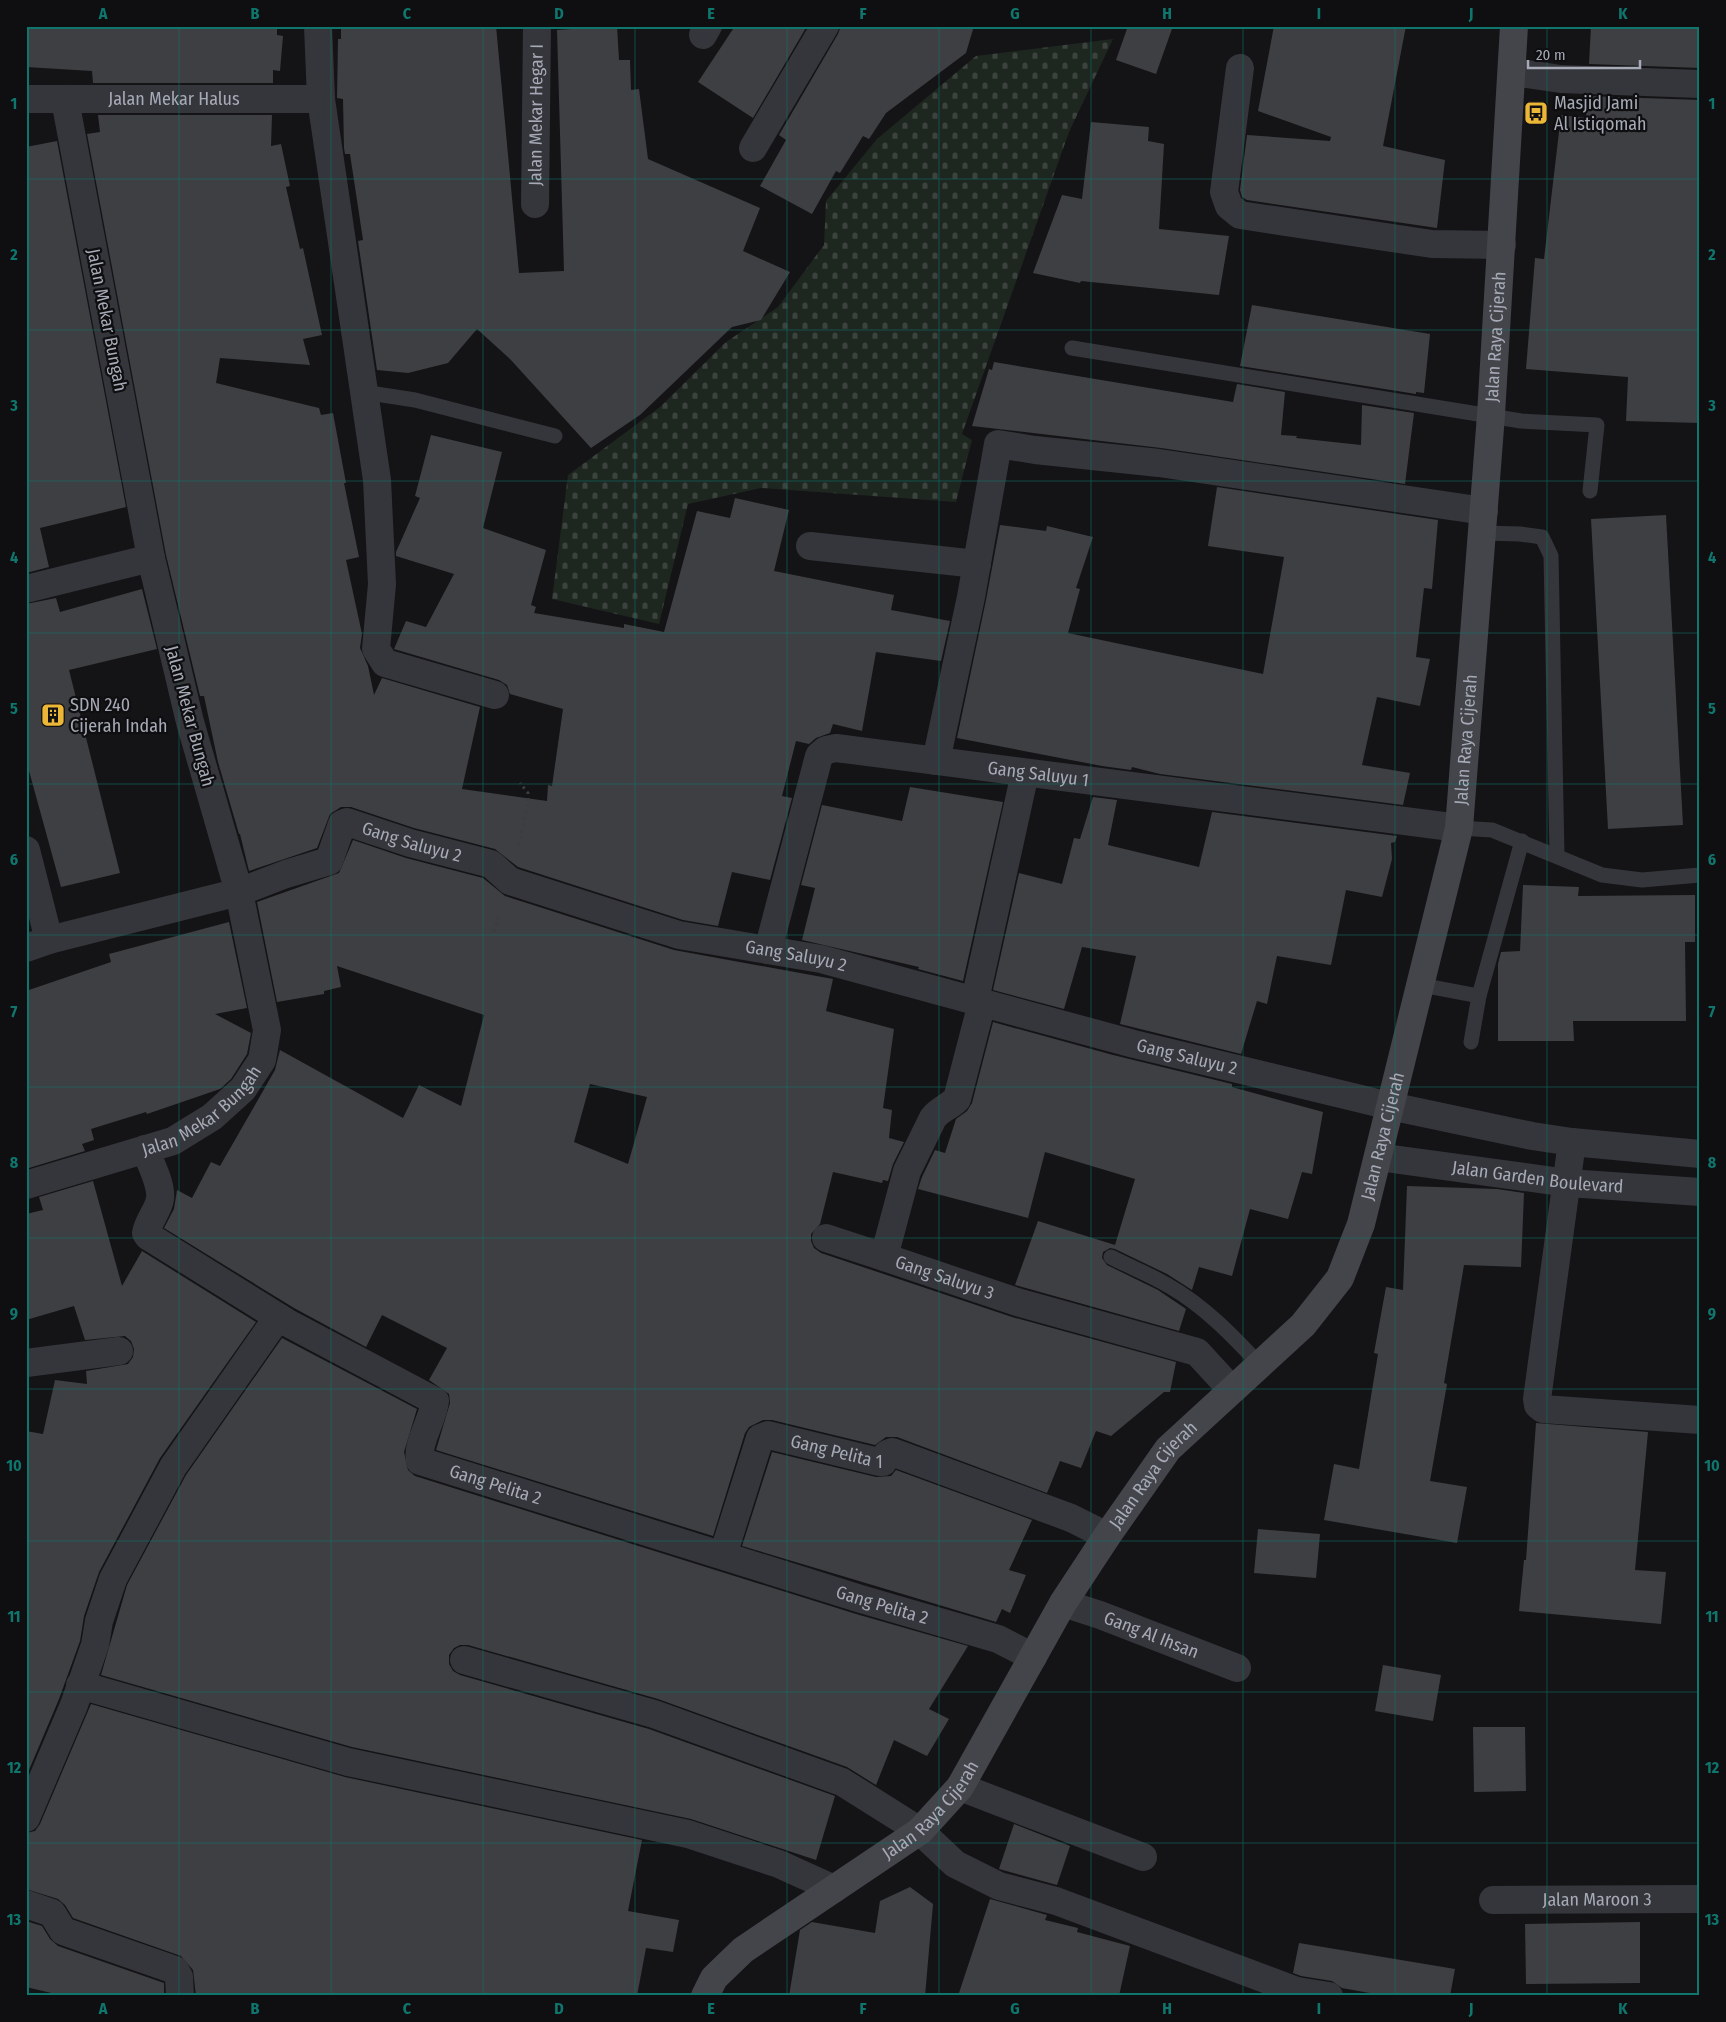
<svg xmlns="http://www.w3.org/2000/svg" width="1726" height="2022" viewBox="0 0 1726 2022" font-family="'Fira Sans Condensed',sans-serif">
	<defs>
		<pattern id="cemetery-stones" width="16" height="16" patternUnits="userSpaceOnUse" patternTransform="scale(1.25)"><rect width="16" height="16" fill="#1e2620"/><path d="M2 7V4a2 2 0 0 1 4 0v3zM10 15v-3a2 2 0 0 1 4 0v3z" fill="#3c433e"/></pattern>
	</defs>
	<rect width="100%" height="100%" fill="#141416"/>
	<!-- cemetery -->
	<polygon fill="url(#cemetery-stones)" points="1113,39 1069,132 962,434 972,440 956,502 761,488 688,504 659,624 552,599 568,475 660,407 726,342 778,307 824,245 826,201 877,139 976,56"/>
	<!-- building -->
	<g fill="#3e3f43" fill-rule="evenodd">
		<polygon points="26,26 277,26 277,35 283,36 280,71 273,70 273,83 93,83 92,71 26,67"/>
		<polygon points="341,26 496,26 519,273 564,271 557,30 617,26 619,60 630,60 631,90 639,89 648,159 760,208 743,251 790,272 761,320 732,327 640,415 591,448 510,359 477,329 448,363 408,373 377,370 358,241 363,240 350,154 345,154 344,148 343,99 337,98 338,39 341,39"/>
		<polygon points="735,26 807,26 753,118 698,82"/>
		<polygon points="841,26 974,26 966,53 886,113 869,139 863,136 840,173 836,171 812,214 760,186 786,140 779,135 838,34"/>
		<polygon points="1128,26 1173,26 1156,74 1116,60"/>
		<polygon points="1274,26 1406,26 1383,146 1445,160 1437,228 1247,200 1242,197 1240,190 1247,135 1330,141 1331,137 1258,111"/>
		<polygon points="1591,26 1700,26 1700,68 1589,64"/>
		<polygon points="1587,96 1700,100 1700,423 1626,421 1628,377 1526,369 1535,258 1544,259 1561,115 1586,118"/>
		<polygon points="98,115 272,115 271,146 281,144 290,186 286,187 300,249 303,248 322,335 303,339 310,365 220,358 216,383 319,408 321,415 333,413 346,483 344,483 359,557 346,560 362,634 360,648 368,666 374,695 382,678 480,707 462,789 547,801 548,785 552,786 563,709 510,694 507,685 499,680 394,649 406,621 426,627 454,574 396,556 396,552 420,498 415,496 431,435 502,452 483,528 546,550 531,605 536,607 534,613 624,628 624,624 664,632 697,511 730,518 735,498 789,510 774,571 894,595 891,610 950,621 941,661 876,652 862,731 833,724 830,733 816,738 809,744 796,741 782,796 792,798 770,880 732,872 718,926 683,920 518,867 495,849 414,828 351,807 341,807 330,814 317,848 249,871 240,834 239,834 218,762 204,696 200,696 166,555 87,134 100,132"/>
		<polygon points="1091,122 1149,127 1148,141 1164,144 1159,229 1229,236 1219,295 1081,281 1080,283 1033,273 1062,195 1082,199"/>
		<polygon points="57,141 126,507 40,528 49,567 26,573 26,147"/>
		<polygon points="1252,305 1430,334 1424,393 1416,392 1416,394 1240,366"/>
		<polygon points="994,362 1233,402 1237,384 1285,392 1281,435 1297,436 1296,438 1361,445 1362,405 1414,413 1405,484 1161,448 972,426 989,369 992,370"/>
		<polygon points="1217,487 1438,520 1432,589 1424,588 1416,657 1430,659 1420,706 1377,697 1362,765 1410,773 1403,805 1160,774 1132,767 1131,770 1102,766 957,738 986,600 1000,525 1046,531 1047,526 1093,537 1076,588 1080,589 1068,633 1263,674 1284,557 1208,546"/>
		<polygon points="1666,515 1683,825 1608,829 1591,519"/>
		<polygon points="142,589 157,649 69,670 120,873 61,887 26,760 26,604 56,598 60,612"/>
		<polygon points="910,787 1003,802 963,981 918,969 919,967 802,940 815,888 801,885 822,805 902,821"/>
		<polygon points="1093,797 1117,800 1108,845 1199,867 1212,812 1397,836 1395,842 1391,843 1392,859 1382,897 1346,890 1331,965 1277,956 1267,1004 1257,1001 1241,1054 1120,1024 1136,956 1082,947 1064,1009 993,990 1019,873 1062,884 1074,838 1080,839"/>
		<path d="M353,840L406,858L483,878L505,896L674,950L833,979L826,1011L894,1029L883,1108L892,1110L889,1138L904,1142L893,1164L888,1181L883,1180L882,1183L833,1172L820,1224L811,1234V1241L814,1248L821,1253L1012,1317L1176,1362L1170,1392H1164L1111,1436L1096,1431L1081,1468L1060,1461L1047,1493L897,1437H886L875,1445L772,1420H763L749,1427L745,1433L713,1536L436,1450L450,1403L449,1394L429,1380L447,1348L382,1315L366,1347L294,1308L164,1228L174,1209L177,1190L192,1198L211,1162L220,1166L275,1070L280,1050L403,1118L419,1085L461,1106L484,1015L337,966L341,987L324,991V994L277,1002L257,902L339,873ZM590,1084L647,1097L628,1164L574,1142Z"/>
		<polygon points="1523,885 1579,887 1578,896 1695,895 1695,942 1685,942 1686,1021 1573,1021 1574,1041 1498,1041 1498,964 1501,952 1520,951"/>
		<polygon points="229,922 247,1008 215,1014 251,1033 247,1054 231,1079 220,1089 147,1114 146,1112 91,1129 94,1140 82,1144 85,1151 29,1168 26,1158 26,991 111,962 109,954"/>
		<polygon points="993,1022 1113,1055 1232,1084 1232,1087 1323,1112 1312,1174 1302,1172 1288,1219 1250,1209 1232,1276 1199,1267 1192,1290 1167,1274 1115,1249 1110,1248 1103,1252 1102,1258 1107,1265 1158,1290 1186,1309 1179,1331 1015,1285 1038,1221 1115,1245 1135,1179 1045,1152 1028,1218 918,1189 922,1177 935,1150 945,1153 956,1119 967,1111 972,1103"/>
		<polygon points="93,1181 122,1286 142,1251 256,1322 160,1458 99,1572 84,1616 80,1641 59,1699 26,1777 26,1431 43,1434 55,1380 87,1384 86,1371 128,1364 133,1357 134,1349 131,1341 125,1336 85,1340 74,1306 26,1320 26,1214 43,1210 39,1197"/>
		<polygon points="1407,1186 1497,1189 1524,1193 1521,1267 1464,1265 1444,1383 1447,1384 1430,1481 1467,1487 1457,1543 1324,1520 1334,1464 1359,1469 1378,1354 1374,1353 1386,1287 1403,1290"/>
		<polygon points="282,1338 417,1409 404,1452 408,1470 415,1476 856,1614 968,1646 929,1709 949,1719 927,1756 894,1740 876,1785 847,1767 658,1699 468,1645 460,1645 454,1648 449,1655 449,1664 453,1671 460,1675 649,1729 835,1796 816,1860 691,1819 352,1747 101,1675 127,1585 186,1475"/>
		<polygon points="1536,1423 1648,1432 1635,1570 1666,1572 1661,1624 1519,1611 1524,1560 1526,1560"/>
		<polygon points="772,1452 876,1477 891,1476 896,1470 1032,1520 1009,1570 1026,1575 1010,1613 1002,1609 996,1622 742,1546"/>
		<polygon points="1258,1529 1320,1534 1316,1578 1254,1573"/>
		<polygon points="1383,1665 1441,1675 1433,1721 1375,1711"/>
		<polygon points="91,1704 345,1777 642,1840 628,1911 679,1920 673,1952 646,1948 637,1996 196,1996 193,1970 181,1956 73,1918 65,1905 58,1899 26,1889 26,1833 35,1831 40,1824"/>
		<polygon points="1473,1727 1525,1727 1526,1791 1474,1792"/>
		<polygon points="1014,1824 1070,1846 1057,1885 999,1869"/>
		<polygon points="910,1887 933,1904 925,1996 789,1996 800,1930 812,1922 875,1933 880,1901"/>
		<polygon points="990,1899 1047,1915 1045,1920 1078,1928 1077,1932 1130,1946 1119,1996 958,1996"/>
		<polygon points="26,1921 42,1926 50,1939 58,1946 164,1983 164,1996 64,1996 26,1987"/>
		<polygon points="1640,1922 1640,1983 1526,1984 1525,1924"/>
		<polygon points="1299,1943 1455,1969 1450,1996 1386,1996 1342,1988 1332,1981 1301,1976 1293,1973"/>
	</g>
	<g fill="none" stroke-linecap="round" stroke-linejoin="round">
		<!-- path -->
		<g stroke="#3b3d42" stroke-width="3" stroke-dasharray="2.5 4" stroke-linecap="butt">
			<polyline points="519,845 528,804 528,793 520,783"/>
			<polyline points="494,932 500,914"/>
		</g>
		<!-- service -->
		<g stroke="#35363b" stroke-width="15">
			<polyline points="1072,348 1521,421 1597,425 1590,491"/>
			<polyline points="363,392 415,400 555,436"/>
			<polyline points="1483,533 1520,534 1542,537 1551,556 1557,855"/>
			<polyline points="1459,828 1492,830 1602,875 1642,880 1700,875"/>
			<polyline points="1421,985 1479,996"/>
			<polyline points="1471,1042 1479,996 1522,841"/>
			<path d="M1111,1257C1130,1267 1151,1275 1169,1286C1204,1306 1232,1335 1259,1364"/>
		</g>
		<!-- minor -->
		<g stroke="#35363b" stroke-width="28">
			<polyline points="318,26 321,99 377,480 382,584 376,649 385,663 495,695"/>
			<polyline points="703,35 708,26"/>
			<polyline points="1240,68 1224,192 1229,206 1240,215 1432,244 1502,245"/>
			<polyline points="1513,72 1561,79 1700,84"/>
			<path id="s1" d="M26,99H321"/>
			<polyline points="753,148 825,26"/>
			<path id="s2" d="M535,204L537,26"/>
			<polyline points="810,546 977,564"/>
			<polyline points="26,589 151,558"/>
			<polyline points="936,761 971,597 998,444 1035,450 1159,463 1484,511"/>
			<polyline points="26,850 49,940"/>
			<path id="s3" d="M26,948L49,940L239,892L286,874L329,861L342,824L347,822L410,843L491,864L510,881L679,935L821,959L1134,1044L1390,1106L1532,1136L1572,1142L1700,1154"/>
			<path id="s4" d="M768,950L819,756L826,750L836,748L1459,828"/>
			<polyline points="975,1000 1025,773"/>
			<path id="s5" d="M982,1003L957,1099C949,1107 940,1109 933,1118L907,1171L884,1257L1017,1302L1197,1352L1232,1390"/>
			<polyline points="1572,1142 1537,1399 1538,1405 1543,1409 1700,1420"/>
			<path id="s6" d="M145,1149C150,1163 162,1184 160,1199C158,1211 148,1221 146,1233L148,1236L286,1322L435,1401C433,1420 416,1444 420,1461L861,1599L998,1639L1033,1657"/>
			<path id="s7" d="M1378,1157L1568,1183L1700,1192"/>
			<path id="s8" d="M26,1185L173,1141L212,1117L243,1089L262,1060L267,1030L239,892L190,722L151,558L65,100"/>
			<polyline points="826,1238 884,1257"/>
			<polyline points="26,1363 119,1351"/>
			<path id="s9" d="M723,1555L760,1438L768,1435L879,1462H883L887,1454L892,1452L1071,1518L1107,1536"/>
			<path id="s10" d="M1063,1603L1100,1615L1237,1668"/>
			<polyline points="464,1660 654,1714 842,1782 920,1831 955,1864 999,1886 1056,1901 1297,1991 1296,1996"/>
			<polyline points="80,1685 348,1762 688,1834 779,1864 834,1889"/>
			<polyline points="960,1787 1143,1857"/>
			<polyline points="26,1818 74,1705 95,1645 99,1621 113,1579 173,1467 278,1317"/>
			<path id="s11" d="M1493,1900L1700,1899"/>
			<polyline points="26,1904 52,1913 63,1931 175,1970 179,1977 180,1996"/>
			<polyline points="1297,1991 1329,1996"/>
		</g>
		<!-- secondary -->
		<path stroke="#43454b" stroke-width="28" id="s12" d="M705,1996L714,1978L743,1950L920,1831L960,1787L1063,1603L1107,1536L1168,1449L1303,1325L1340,1278L1361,1224L1459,828L1491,415L1514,26"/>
	</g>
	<!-- grid -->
	<path fill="none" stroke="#0f766e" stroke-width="1" stroke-opacity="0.55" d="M179,26V1996M331,26V1996M483,26V1996M635,26V1996M787,26V1996M939,26V1996M1091,26V1996M1243,26V1996M1395,26V1996M1547,26V1996M26,179H1700M26,330H1700M26,481H1700M26,633H1700M26,784H1700M26,935H1700M26,1087H1700M26,1238H1700M26,1389H1700M26,1541H1700M26,1692H1700M26,1843H1700"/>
	<!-- icons -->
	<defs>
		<g id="bus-square" transform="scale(1.25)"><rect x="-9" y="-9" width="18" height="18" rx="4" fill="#ecb736" stroke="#0f0f11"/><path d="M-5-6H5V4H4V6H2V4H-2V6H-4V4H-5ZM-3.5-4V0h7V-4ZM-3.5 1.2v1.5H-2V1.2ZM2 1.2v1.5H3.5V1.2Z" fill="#111"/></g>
		<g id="building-square" transform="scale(1.25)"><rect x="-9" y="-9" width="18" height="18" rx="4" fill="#ecb736" stroke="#0f0f11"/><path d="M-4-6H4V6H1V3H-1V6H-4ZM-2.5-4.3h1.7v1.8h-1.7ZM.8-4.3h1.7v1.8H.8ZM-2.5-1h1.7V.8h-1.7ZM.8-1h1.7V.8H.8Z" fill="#111"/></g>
	</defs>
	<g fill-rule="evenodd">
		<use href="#bus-square" x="1536" y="113"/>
		<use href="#building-square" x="53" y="715"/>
	</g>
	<g text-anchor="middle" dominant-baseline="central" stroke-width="4.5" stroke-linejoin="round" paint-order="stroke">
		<!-- street labels -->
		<g font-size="18" fill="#a6aab6" stroke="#0f0f11">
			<text stroke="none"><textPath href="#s1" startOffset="148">Jalan Mekar Halus</textPath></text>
			<text stroke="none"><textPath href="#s2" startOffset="89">Jalan Mekar Hegar I</textPath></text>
			<text transform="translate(107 320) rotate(79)">Jalan Mekar Bungah</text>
			<text stroke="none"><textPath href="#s12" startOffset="1932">Jalan Raya Cijerah</textPath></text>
			<text transform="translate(190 716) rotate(75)">Jalan Mekar Bungah</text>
			<text stroke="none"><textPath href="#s12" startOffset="1528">Jalan Raya Cijerah</textPath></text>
			<text stroke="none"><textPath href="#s4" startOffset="424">Gang Saluyu 1</textPath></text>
			<text stroke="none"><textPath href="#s3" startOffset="428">Gang Saluyu 2</textPath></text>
			<text stroke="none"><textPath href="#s3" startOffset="832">Gang Saluyu 2</textPath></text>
			<text stroke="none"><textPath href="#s3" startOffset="1236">Gang Saluyu 2</textPath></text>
			<text stroke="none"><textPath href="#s8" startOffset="194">Jalan Mekar Bungah</textPath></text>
			<text stroke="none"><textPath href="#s12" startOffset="1122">Jalan Raya Cijerah</textPath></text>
			<text stroke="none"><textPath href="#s7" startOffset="161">Jalan Garden Boulevard</textPath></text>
			<text stroke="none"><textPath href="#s5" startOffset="342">Gang Saluyu 3</textPath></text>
			<text stroke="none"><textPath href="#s9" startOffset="202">Gang Pelita 1</textPath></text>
			<text stroke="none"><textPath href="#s12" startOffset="701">Jalan Raya Cijerah</textPath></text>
			<text stroke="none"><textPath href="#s6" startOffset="566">Gang Pelita 2</textPath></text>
			<text stroke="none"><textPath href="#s6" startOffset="971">Gang Pelita 2</textPath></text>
			<text stroke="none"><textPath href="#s10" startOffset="94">Gang Al Ihsan</textPath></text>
			<text stroke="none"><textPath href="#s12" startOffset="296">Jalan Raya Cijerah</textPath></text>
			<text stroke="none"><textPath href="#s11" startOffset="104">Jalan Maroon 3</textPath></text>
		</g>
		<!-- poi labels -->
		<g font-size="18" fill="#a6aab6" stroke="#0f0f11" text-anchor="start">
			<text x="1554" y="103">Masjid Jami<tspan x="1554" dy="21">Al Istiqomah</tspan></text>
			<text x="70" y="705">SDN 240<tspan x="70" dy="21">Cijerah Indah</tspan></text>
		</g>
	</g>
	<!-- border -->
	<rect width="1726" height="2022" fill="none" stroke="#0f0f11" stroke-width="55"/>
	<!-- scale -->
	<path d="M1528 60v8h112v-8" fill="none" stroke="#a6aab6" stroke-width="2.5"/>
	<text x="1536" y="60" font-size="15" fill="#a6aab6" stroke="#0f0f11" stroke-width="4" paint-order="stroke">20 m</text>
	<rect x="28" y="28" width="1670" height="1966" fill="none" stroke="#0f766e" stroke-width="2"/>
	<g font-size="16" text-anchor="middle" font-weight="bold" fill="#0f766e">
		<text x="103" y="19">A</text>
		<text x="255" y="19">B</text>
		<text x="407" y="19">C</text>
		<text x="559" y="19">D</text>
		<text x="711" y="19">E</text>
		<text x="863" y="19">F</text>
		<text x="1015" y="19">G</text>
		<text x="1167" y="19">H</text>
		<text x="1319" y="19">I</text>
		<text x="1471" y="19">J</text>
		<text x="1623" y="19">K</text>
		<text x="14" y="109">1</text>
		<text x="1712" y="109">1</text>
		<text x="14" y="260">2</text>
		<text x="1712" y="260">2</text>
		<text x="14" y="411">3</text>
		<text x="1712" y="411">3</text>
		<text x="14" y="563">4</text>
		<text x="1712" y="563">4</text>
		<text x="14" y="714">5</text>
		<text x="1712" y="714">5</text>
		<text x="14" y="865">6</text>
		<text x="1712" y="865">6</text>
		<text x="14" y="1017">7</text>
		<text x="1712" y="1017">7</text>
		<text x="14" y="1168">8</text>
		<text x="1712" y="1168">8</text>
		<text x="14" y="1319">9</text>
		<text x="1712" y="1319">9</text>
		<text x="14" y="1471">10</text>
		<text x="1712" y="1471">10</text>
		<text x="14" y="1622">11</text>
		<text x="1712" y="1622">11</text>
		<text x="14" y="1773">12</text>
		<text x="1712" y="1773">12</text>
		<text x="14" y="1925">13</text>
		<text x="1712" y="1925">13</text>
		<text x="103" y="2014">A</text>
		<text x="255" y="2014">B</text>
		<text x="407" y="2014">C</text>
		<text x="559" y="2014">D</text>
		<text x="711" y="2014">E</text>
		<text x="863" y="2014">F</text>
		<text x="1015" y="2014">G</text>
		<text x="1167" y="2014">H</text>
		<text x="1319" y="2014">I</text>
		<text x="1471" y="2014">J</text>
		<text x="1623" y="2014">K</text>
	</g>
</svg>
